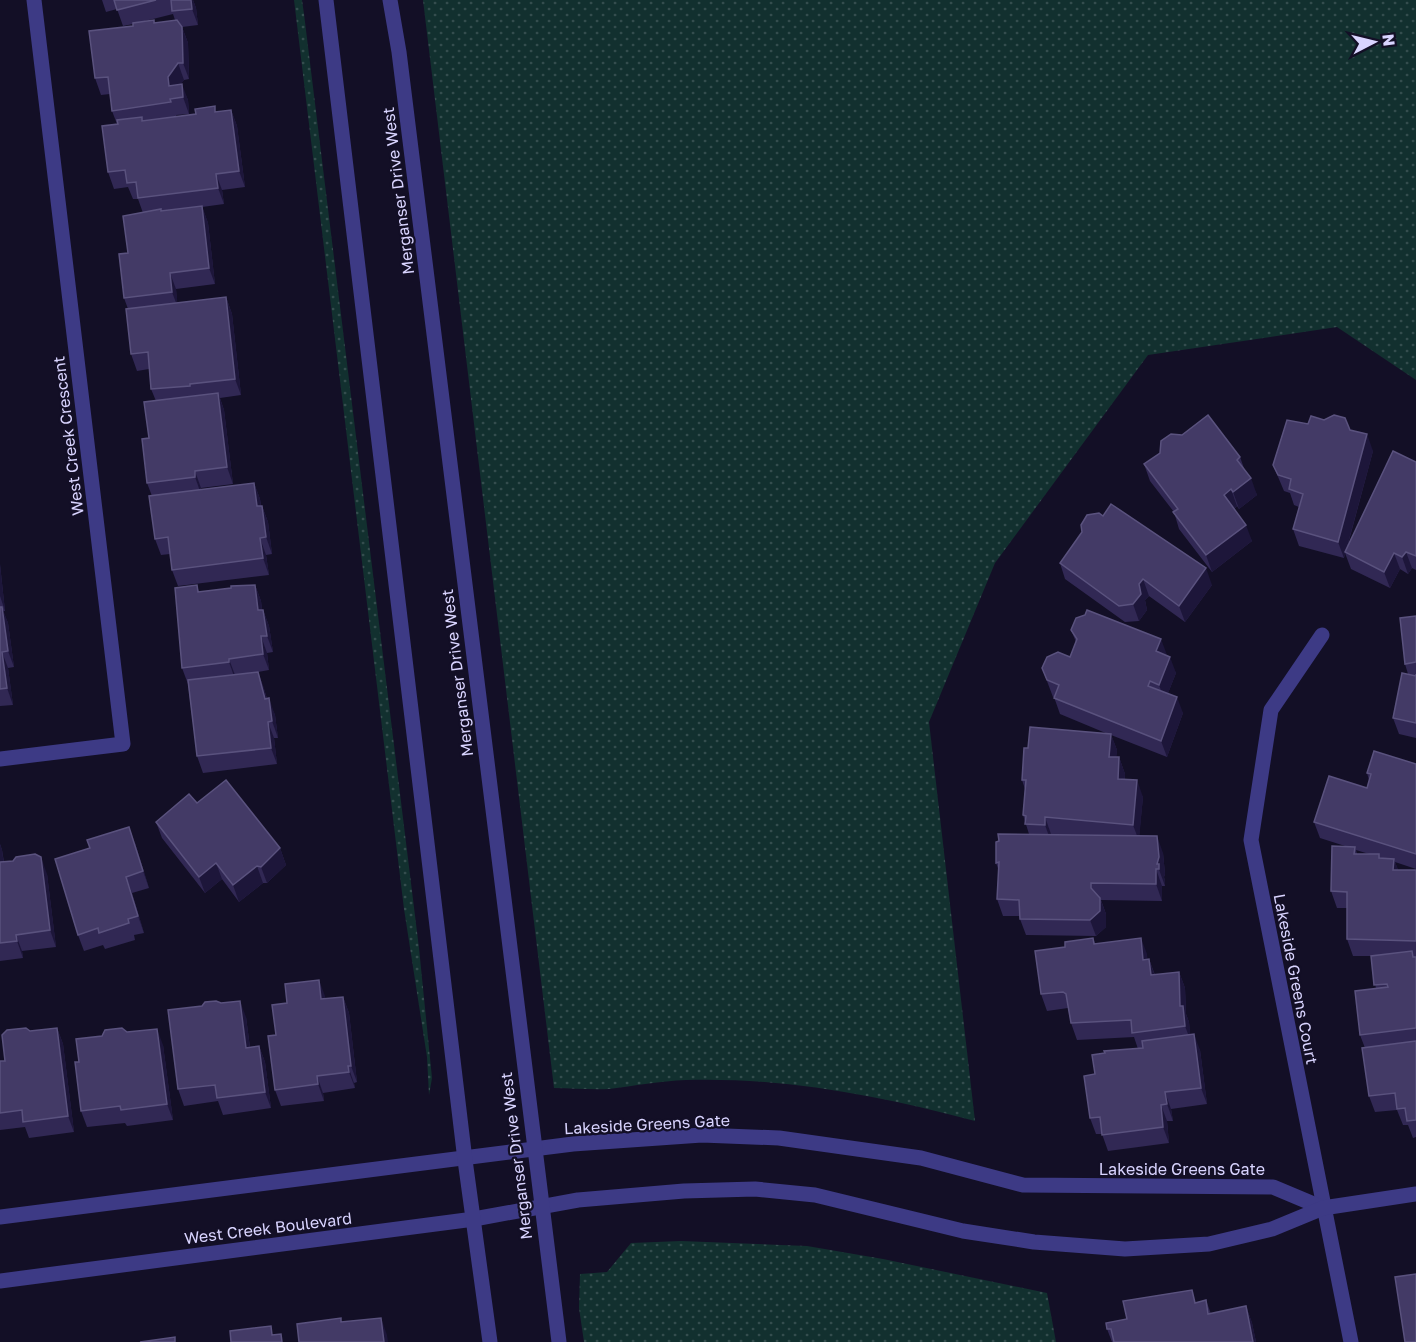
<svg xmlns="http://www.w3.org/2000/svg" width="1416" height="1342" viewBox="0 0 1416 1342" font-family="'Golos Text',sans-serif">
	<defs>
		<pattern id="grass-dots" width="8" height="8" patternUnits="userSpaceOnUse" patternTransform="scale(1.5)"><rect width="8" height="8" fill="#12302f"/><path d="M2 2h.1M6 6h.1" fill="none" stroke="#344d4e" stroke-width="1.8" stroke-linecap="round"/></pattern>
	</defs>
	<rect width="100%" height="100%" fill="#130f26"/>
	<!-- grass -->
	<g fill="url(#grass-dots)">
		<polygon points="294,0 302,0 304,14 419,948 432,1078 429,1095 427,1057 404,909"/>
		<path d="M423,0H1416V380L1337,327L1148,355L995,563L929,722L975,1121C881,1096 784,1077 686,1080C660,1081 634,1086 609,1089C591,1090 572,1088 554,1088Z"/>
		<polygon points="681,1241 807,1246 883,1259 1047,1293 1056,1342 584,1342 579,1308 580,1274 607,1272 631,1243"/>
	</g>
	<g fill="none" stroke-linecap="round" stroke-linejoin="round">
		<!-- minor -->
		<g stroke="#3d3a85" stroke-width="15">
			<polyline points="1322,635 1271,710 1251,840 1351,1342"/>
			<polyline points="0,759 123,744 34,0"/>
			<polyline points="0,1217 573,1144 702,1135 779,1138 921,1158 1023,1185 1273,1187 1323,1208"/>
			<polyline points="0,1281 474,1219 578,1200 684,1191 755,1189 815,1195 963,1231 1034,1242 1125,1249 1209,1244 1272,1229 1323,1208 1416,1194"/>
		</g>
		<!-- tertiary -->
		<g stroke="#3d3a85" stroke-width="15">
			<polyline points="326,0 465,1160 490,1342"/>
			<polyline points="390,0 399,52 559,1342"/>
		</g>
	</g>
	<!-- wall -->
	<g fill="#312854" fill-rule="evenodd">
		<path d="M102,0H193L196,8L198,25L182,27L188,43L189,79L184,80L180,84L188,100L189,114L176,115L177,117L231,110L237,126L245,187L222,190L224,204L202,207L208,223L215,284L176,289L177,303L226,297L232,314L241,395L220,398L224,410L233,484L201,488V490L254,483L260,499L261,506H262L268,522L272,554L266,555L269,575L178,586L172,570L170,554L161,555L155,539L152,496L147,483L149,438L156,401L151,389L149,369L137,371L131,354L128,309L124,298L128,253L143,213L138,199H133L128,187L114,189L108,172L117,124L112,111L110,94L101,95L95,78L133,26V24L123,26L117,9L106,12ZM173,14L175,20L155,23L154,20L141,22Z"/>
		<polygon points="1308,424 1350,430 1373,451 1347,548 1416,462 1416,570 1412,568 1408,574 1400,569 1390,588 1351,569 1345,553 1344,558 1299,546 1293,529 1299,507 1294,505 1290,493 1284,491 1273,465"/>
		<polygon points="1240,457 1245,471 1257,495 1239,509 1237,506 1234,509 1252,541 1212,572 1179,529 1174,512 1150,481 1144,464"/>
		<polygon points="1060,563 1212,585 1185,622 1149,596 1145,600 1147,610 1139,621 1125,622 1065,579"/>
		<polygon points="0,564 5,611 3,611 8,623 14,667 8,668 13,705 0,706"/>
		<polygon points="197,585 199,592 255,585 261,601 262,610 263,610 269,626 273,652 267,653 269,670 258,672 267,698 275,715 278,738 274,738 277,764 203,773 197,756 188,684 182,668"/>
		<polygon points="1416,616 1416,738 1399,734 1393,718 1408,674 1405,664"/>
		<polygon points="1071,630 1166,655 1176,673 1168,693 1183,713 1167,757 1111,735 1117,750 1116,757 1119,757 1125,774 1125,779 1143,797 1139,836 1163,853 1165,874 1164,877 1165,881 1165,886 1162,886 1162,901 1101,900 1106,914 1106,927 1096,936 1026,935 1020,919 1020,916 1003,916 997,899 999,871 996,863 1029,834 1023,815 1025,789 1022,780 1028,748 1108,734 1060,714 1054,697 1053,697 1042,668 1070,657 1076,642"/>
		<path d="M1416,764V869L1395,862L1398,870H1416V1137L1413,1138L1408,1125H1403L1397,1110L1375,1112L1369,1096L1365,1048L1360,1035L1376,989L1371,956H1353L1347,939V908H1337L1331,891L1345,846L1320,838L1314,822L1367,788L1369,780L1367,773ZM1356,850L1369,854H1357Z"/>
		<polygon points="197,803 280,848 286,865 267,883 263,883 239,902 222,879 205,893 162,838 156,822"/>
		<polygon points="135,843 149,888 132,893 144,933 134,935 135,940 105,949 103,945 84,951 78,935"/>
		<polygon points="0,844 2,850 4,862 47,874 56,947 22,951 23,958 0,961"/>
		<polygon points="1093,938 1095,943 1147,954 1147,960 1149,959 1155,975 1179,972 1185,988 1186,1014 1189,1022 1190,1034 1200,1050 1207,1104 1171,1109 1173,1121 1167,1121 1169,1143 1108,1151 1102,1134 1096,1134 1090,1118 1095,1074 1138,1049 1134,1037 1077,1040 1071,1023 1068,1008 1047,1011 1041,994 1065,947"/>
		<polygon points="325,996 325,999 343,997 349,1013 357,1082 354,1083 355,1088 323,1093 324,1101 281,1106 275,1090 287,1003"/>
		<polygon points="246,1017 250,1047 259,1046 265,1062 271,1108 223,1115 218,1101 184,1106 178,1089"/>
		<polygon points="57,1028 63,1044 74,1132 29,1138 25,1127 0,1130 0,1061 5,1061 30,1031"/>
		<polygon points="127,1032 163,1045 173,1120 127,1126 125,1123 87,1127 81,1111 79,1062"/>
		<polygon points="1206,1300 1211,1314 1246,1306 1252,1323 1256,1342 1112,1342 1107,1329 1127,1319"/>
	</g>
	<!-- shaded-wall -->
	<g fill="#1d163a">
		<polygon points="191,0 193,0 196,8 198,25 192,9"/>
		<polygon points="182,27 188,43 189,79 183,63"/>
		<polygon points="178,63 184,80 174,93 169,86 168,77"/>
		<polygon points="182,84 188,100 189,114 183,97"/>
		<polygon points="231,110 237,126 245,187 239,171"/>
		<polygon points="216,174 222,190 224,204 218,188"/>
		<polygon points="202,206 208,223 215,284 209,268"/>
		<polygon points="170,273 176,289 178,308 172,292"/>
		<polygon points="226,297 232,314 241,395 235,379"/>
		<polygon points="218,393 224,410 233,484 227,467"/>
		<polygon points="1367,434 1373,451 1344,558 1338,542"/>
		<polygon points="195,471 201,488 201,494 195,477"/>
		<polygon points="1251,478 1257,495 1239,509 1233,492"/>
		<polygon points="254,483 260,499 263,523 257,506"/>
		<polygon points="1231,489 1237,506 1230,512 1224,495"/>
		<polygon points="262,506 268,522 272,554 266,537"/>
		<polygon points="1246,525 1252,541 1212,572 1206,555"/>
		<polygon points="260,538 266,555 269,575 263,558"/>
		<polygon points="1406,552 1412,568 1408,574 1402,557"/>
		<polygon points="1394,553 1400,569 1390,588 1384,572"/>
		<polygon points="0,564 0,565 5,611 0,596"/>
		<polygon points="1206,568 1212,585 1185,622 1179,606"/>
		<polygon points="1143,579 1149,596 1145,600 1147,610 1139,621 1133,604 1139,584"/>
		<polygon points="255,585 261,601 264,627 258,610"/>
		<polygon points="2,607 8,623 14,667 8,651"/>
		<polygon points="263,610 269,626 273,652 267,636"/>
		<polygon points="261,636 267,653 269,670 263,654"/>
		<polygon points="1161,639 1167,655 1156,651"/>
		<polygon points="2,652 8,668 13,705 7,688"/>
		<polygon points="1170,657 1176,673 1165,701 1159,685"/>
		<polygon points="229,659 235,675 235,679 229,662"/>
		<polygon points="258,672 264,688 271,715 265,699"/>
		<polygon points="1177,697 1183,713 1167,757 1161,741"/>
		<polygon points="269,698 275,715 278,738 272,721"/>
		<polygon points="268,722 274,738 277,764 271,748"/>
		<polygon points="1111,734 1117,750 1115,773 1109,757"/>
		<polygon points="1119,757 1125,774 1124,795 1118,779"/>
		<polygon points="1137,780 1143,797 1139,841 1133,825"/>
		<polygon points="1045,817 1051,834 1051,842 1045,825"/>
		<polygon points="129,827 135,843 149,888 143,871"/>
		<polygon points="1157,836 1163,853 1165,874 1164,877 1165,881 1165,886 1157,864"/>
		<polygon points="0,844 2,850 6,879 0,863"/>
		<polygon points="280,848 286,865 267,883 261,867"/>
		<polygon points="41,857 47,874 56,947 50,930"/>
		<polygon points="1394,859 1400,875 1393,870"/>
		<polygon points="216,863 222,879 205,893 199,877"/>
		<polygon points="257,866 263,883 239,902 233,885"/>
		<polygon points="1156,869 1162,886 1162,901 1156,884"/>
		<polygon points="126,877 132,893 144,933 138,916"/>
		<polygon points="1100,898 1106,914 1106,927 1096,936 1090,920"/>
		<polygon points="16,935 22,951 23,958 17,941"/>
		<polygon points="1141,938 1147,954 1149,976 1143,960"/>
		<polygon points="1149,959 1155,976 1151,975"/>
		<polygon points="1179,972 1185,988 1186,1014 1189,1022 1191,1042 1185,1026 1180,1006"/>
		<polygon points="319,980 325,996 327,1016 321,999"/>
		<polygon points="343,997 349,1013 357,1082 351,1066"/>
		<polygon points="240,1001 246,1017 252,1064 246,1048"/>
		<polygon points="57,1028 63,1044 74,1132 68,1116"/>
		<polygon points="157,1029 163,1045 173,1120 167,1104"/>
		<polygon points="1194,1034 1200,1050 1207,1104 1201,1088"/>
		<polygon points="259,1046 265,1062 271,1108 265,1092"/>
		<polygon points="348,1066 354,1083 355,1088 349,1072"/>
		<polygon points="317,1076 323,1093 324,1101 318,1084"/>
		<polygon points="1165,1092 1171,1109 1173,1121 1167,1104"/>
		<polygon points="1161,1105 1167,1121 1169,1143 1163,1127"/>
		<polygon points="1246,1306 1252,1323 1256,1342 1253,1342"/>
		<polygon points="381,1318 387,1335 388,1342 384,1342"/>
	</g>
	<!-- building -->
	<g fill="#433a66" stroke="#5a527e" stroke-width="1.5">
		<polygon points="114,0 156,0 117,10"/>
		<polygon points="171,0 191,0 192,9 172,11"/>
		<polygon points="154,20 154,23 177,20 182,27 183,63 178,63 168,77 169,86 182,84 183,97 170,99 171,102 112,111 108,77 95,78 89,31 133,26 133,23"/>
		<polygon points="215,106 215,112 231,110 239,171 216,174 218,188 138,198 136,182 127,183 125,170 108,172 102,126 118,124 117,120 142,117 142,121 196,114 195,109"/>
		<polygon points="202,206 209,268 170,273 172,292 124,298 119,254 128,253 123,216 161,209 161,211"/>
		<polygon points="226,297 235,379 190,384 190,386 151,389 148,352 131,354 126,309"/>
		<polygon points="218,393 227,467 195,471 195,477 147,483 142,439 149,438 144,402"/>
		<polygon points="1208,415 1240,457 1237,460 1251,478 1233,492 1231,489 1224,495 1246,525 1206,555 1173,512 1178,509 1144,464 1160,453 1161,441 1171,434 1182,435"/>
		<polygon points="1334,415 1345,418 1350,430 1367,434 1338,542 1293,529 1303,494 1289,489 1291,479 1278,475 1273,465 1287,420 1308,424 1311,416 1324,420"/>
		<polygon points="1393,451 1416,462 1416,556 1406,552 1402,557 1394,553 1384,572 1345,552"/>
		<polygon points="254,483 257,506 262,506 266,537 260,538 263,558 172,570 168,537 155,539 149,496"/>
		<polygon points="1111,504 1206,568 1179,606 1143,579 1139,584 1141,594 1133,604 1119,606 1060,563 1082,532 1081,525 1087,515 1099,513 1103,516"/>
		<polygon points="197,585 198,592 231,588 231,586 255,585 258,610 263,610 267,636 261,636 263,654 229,659 229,662 182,668 175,588"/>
		<polygon points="0,607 2,607 8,651 2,652 7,688 0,689"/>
		<polygon points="1087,610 1161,639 1156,651 1170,657 1159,685 1150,681 1148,686 1177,697 1161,741 1054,698 1059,685 1047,680 1042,668 1047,657 1058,652 1070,657 1077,639 1071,630 1076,618 1085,615"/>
		<polygon points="1416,616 1416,662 1405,664 1400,618"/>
		<polygon points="258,672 265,699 269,698 272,721 268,722 271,748 197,756 188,680"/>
		<polygon points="1402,673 1416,676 1416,674 1416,723 1393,718"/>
		<polygon points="1030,727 1111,734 1109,757 1119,757 1118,779 1137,780 1133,825 1045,817 1045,825 1025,824 1026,816 1023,815 1026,780 1022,780 1024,748 1028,748"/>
		<polygon points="1374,751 1416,764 1416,854 1314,822 1329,776 1367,788 1371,774 1367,773"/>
		<polygon points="226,780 280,848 261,867 257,866 233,885 216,863 199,877 156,822 189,794 197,803"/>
		<polygon points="129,827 143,871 126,877 138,916 128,919 129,923 99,933 98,928 78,935 55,859 90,848 87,840"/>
		<polygon points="998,834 1157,836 1159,857 1157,864 1159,864 1159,869 1156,869 1156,884 1091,883 1091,888 1100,898 1100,911 1090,920 1020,919 1019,900 997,899 999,862 996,863 996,842 999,841"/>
		<polygon points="1332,846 1355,847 1354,854 1379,854 1379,858 1394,859 1393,870 1416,870 1416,941 1347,939 1347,892 1331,891"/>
		<polygon points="35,854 41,857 50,930 16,935 17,941 0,943 0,862 13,861 16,857"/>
		<polygon points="1093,938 1094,944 1141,938 1143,960 1149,959 1151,975 1179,972 1180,1006 1183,1006 1185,1026 1132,1033 1131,1020 1071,1023 1066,994 1063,992 1041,994 1035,951 1065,947 1065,942"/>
		<polygon points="1412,951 1413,957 1416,957 1416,1028 1360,1035 1355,991 1388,987 1387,984 1374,985 1371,956"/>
		<polygon points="319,980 321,999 343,997 351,1066 348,1066 349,1072 317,1076 318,1084 275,1090 268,1036 276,1035 272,1005 287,1003 285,984"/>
		<polygon points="216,1001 221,1003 240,1001 246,1048 259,1046 265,1092 217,1098 215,1085 178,1089 168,1010 202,1006 205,1002"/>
		<polygon points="26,1028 30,1031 57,1028 68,1116 23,1122 22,1110 0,1113 0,1061 5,1061 2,1035 7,1030"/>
		<polygon points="122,1028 127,1032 157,1029 167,1104 121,1110 120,1106 81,1111 75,1062 79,1062 76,1039 102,1036 105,1030"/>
		<polygon points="1194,1034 1201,1088 1165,1092 1167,1104 1161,1105 1163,1127 1102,1135 1100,1117 1090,1118 1084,1076 1095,1074 1092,1055 1105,1053 1104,1051 1143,1048 1142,1041"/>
		<polygon points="1416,1041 1416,1120 1407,1121 1405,1108 1397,1109 1395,1093 1369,1096 1362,1048"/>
		<polygon points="1416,1274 1416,1342 1405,1342 1395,1277"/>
		<polygon points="1192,1290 1195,1303 1206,1300 1208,1314 1246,1306 1253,1342 1114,1342 1111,1329 1107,1329 1106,1323 1127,1319 1123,1301"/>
		<polygon points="341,1318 341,1322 381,1318 384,1342 299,1342 297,1324"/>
		<polygon points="271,1326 272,1335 281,1334 282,1342 231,1342 230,1331"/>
		<polygon points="175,1337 175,1342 140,1342"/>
	</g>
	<g text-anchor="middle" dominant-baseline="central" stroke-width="4.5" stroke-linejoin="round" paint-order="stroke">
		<!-- street labels -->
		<g font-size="16" fill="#d9d4ff" stroke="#130f26">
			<text transform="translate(398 191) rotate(-97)">Merganser Drive West</text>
			<text transform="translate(68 436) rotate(-97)">West Creek Crescent</text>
			<text transform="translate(457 673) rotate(-97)">Merganser Drive West</text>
			<text transform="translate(1296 979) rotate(79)">Lakeside Greens Court</text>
			<text transform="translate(647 1124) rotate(-3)">Lakeside Greens Gate</text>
			<text transform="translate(516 1156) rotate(-97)">Merganser Drive West</text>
			<text x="1182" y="1169">Lakeside Greens Gate</text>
			<text transform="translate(268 1228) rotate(-7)">West Creek Boulevard</text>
		</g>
	</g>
	<!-- north arrow -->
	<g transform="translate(1374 42) rotate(83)" stroke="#130f26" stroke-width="4.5" paint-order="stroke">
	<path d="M0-4.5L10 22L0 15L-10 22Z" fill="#d9d4ff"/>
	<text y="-9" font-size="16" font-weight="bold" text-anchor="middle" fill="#d9d4ff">N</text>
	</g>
</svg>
